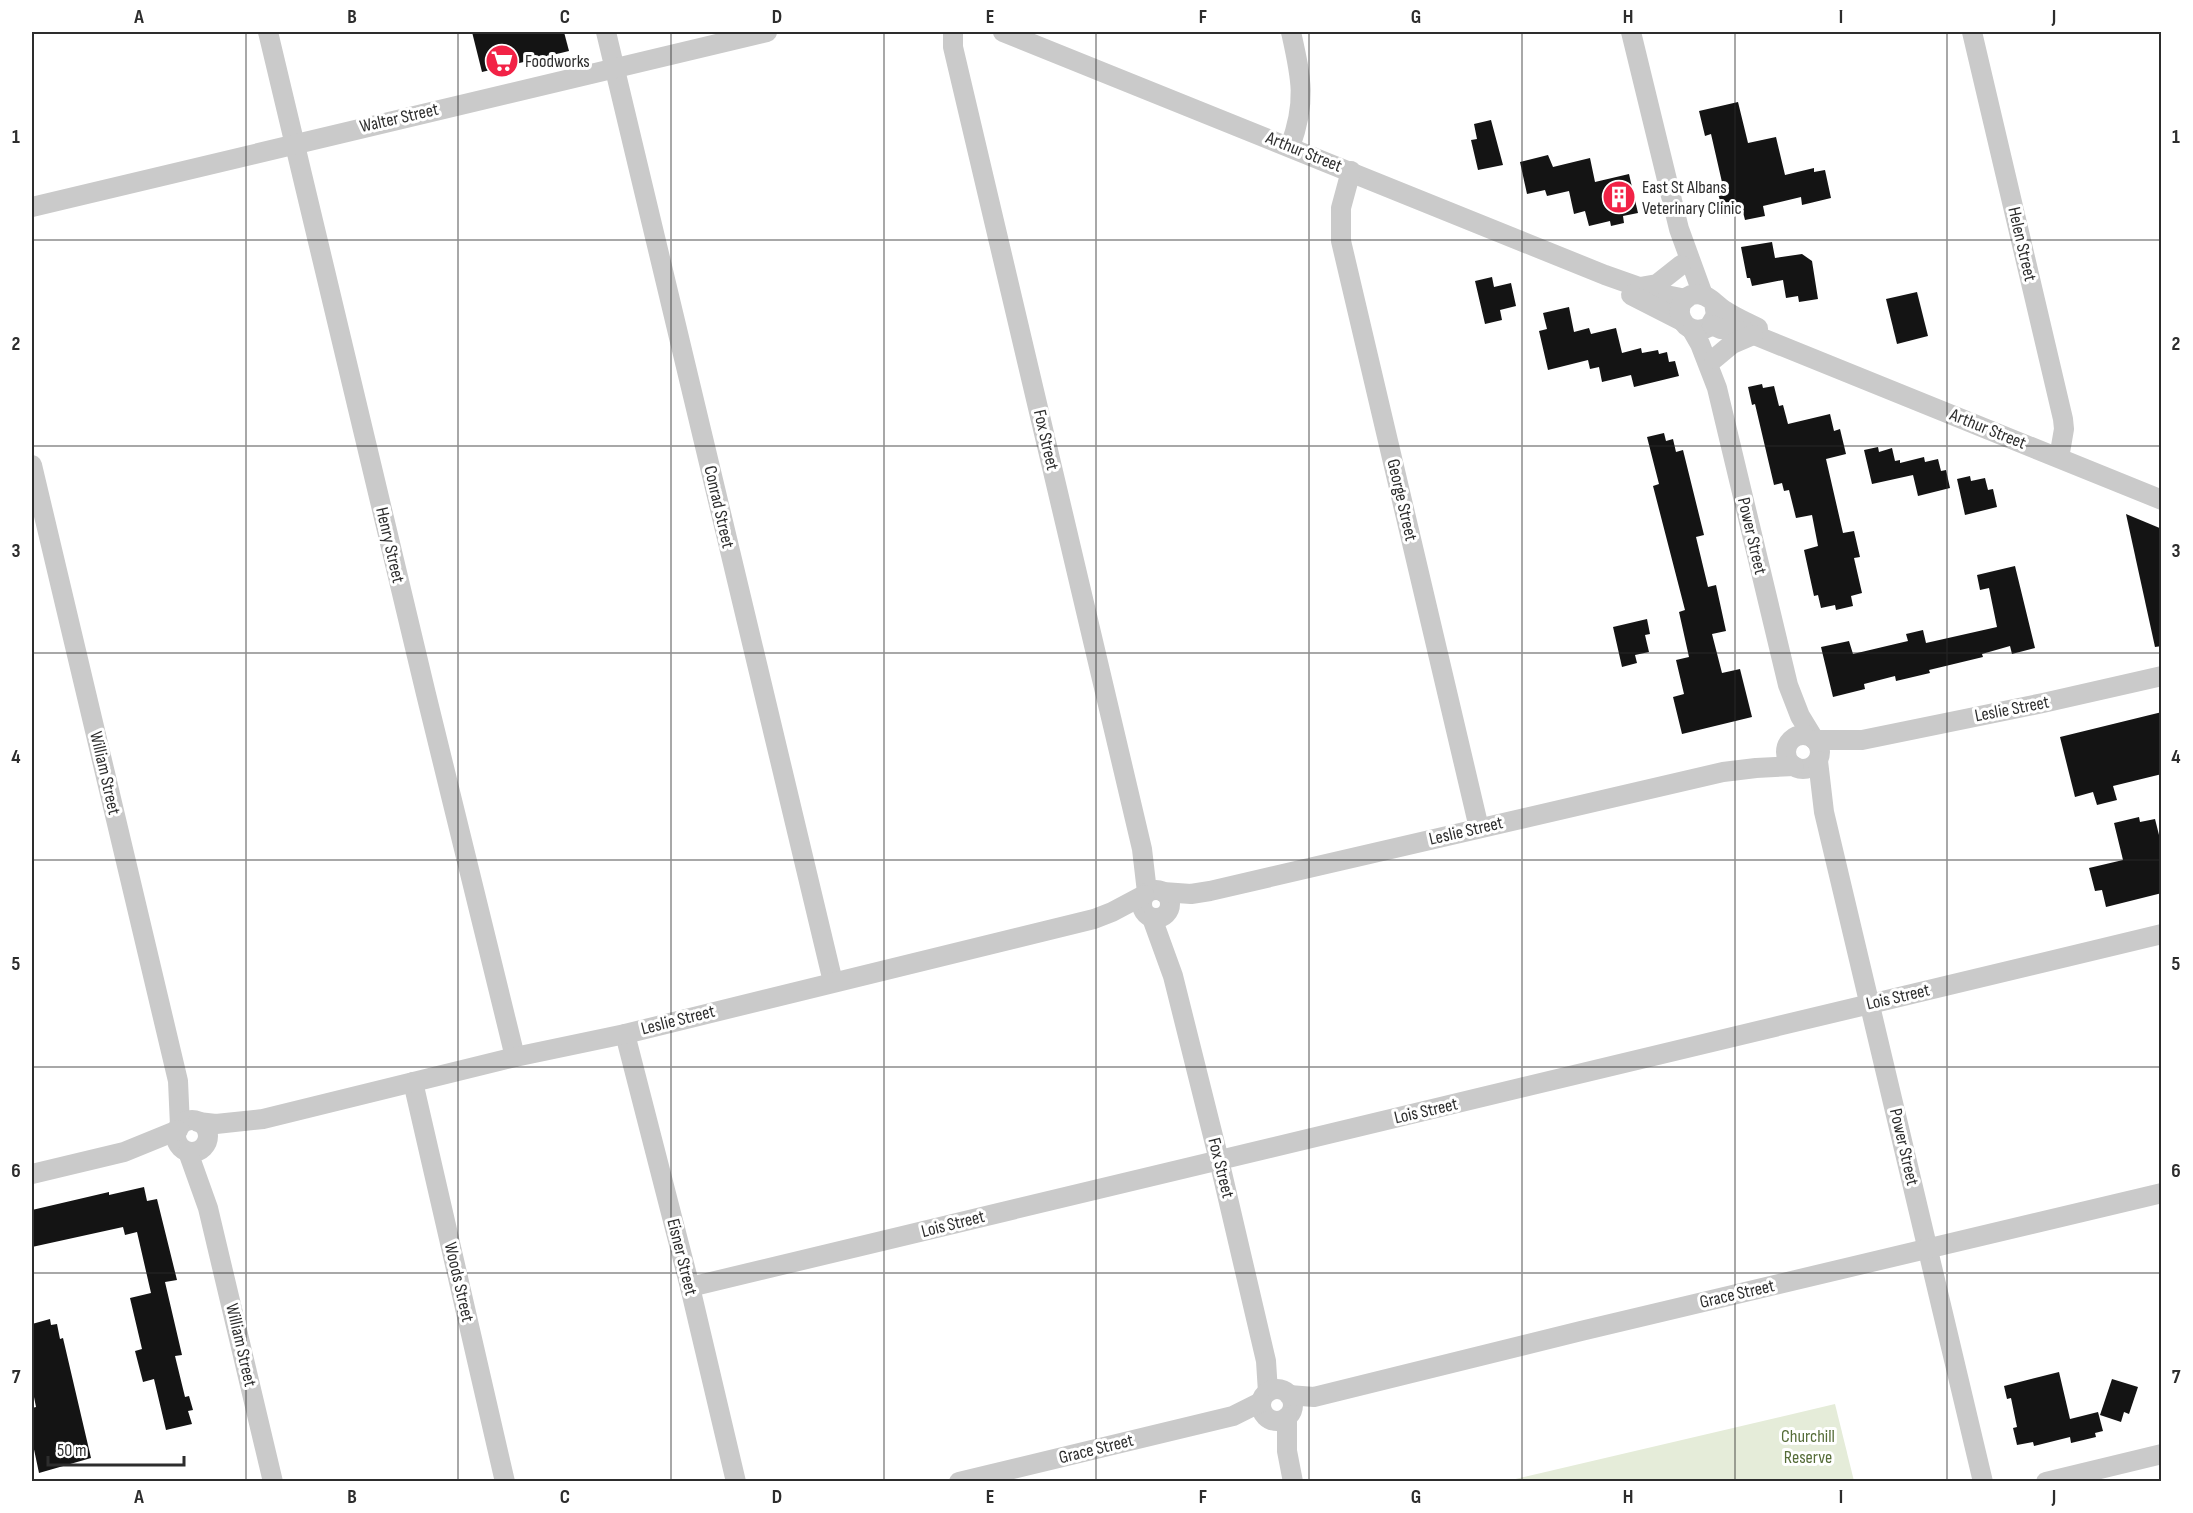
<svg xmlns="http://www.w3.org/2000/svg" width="2193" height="1513" viewBox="0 0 2193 1513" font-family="'Sofia Sans Condensed',sans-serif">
	<rect width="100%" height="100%" fill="#fff"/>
	<!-- green -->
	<polygon fill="#e5ecd9" points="1835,1404 1854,1481 1507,1481"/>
	<!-- building -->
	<g fill="#141414">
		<polygon points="472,32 564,32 569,51 482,72"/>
		<polygon points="1738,102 1748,143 1776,137 1785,175 1814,168 1814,172 1825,170 1831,198 1802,205 1801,197 1763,206 1765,216 1745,220 1743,212 1724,217 1718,193 1724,191 1711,134 1705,136 1699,111"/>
		<polygon points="1491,120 1503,165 1478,170 1471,140 1477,139 1474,124"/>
		<polygon points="1548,155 1553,167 1590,158 1595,182 1629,174 1638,213 1623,216 1624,223 1611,226 1610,221 1589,226 1585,211 1574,214 1569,191 1547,196 1545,190 1527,194 1520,162"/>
		<polygon points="1772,242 1775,258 1802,254 1812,261 1818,299 1799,302 1798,296 1786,298 1783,280 1752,286 1750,278 1747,278 1741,247"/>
		<polygon points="1492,277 1494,287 1511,283 1516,306 1500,310 1502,320 1485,324 1475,281"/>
		<polygon points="1917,292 1928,336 1897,344 1886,299"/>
		<polygon points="1569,307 1574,332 1589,328 1591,334 1616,328 1622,353 1641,348 1642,353 1658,350 1659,354 1667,352 1669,362 1675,361 1679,376 1634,387 1631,375 1602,382 1599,367 1590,369 1588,360 1548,370 1539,331 1547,329 1543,313"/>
		<polygon points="1762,384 1763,388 1774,386 1779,406 1783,405 1788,424 1830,414 1834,431 1840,429 1846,454 1826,459 1843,533 1854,531 1860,557 1854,558 1862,593 1851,596 1853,606 1836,610 1835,605 1821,608 1818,595 1814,596 1804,550 1818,546 1812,515 1796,518 1789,490 1784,491 1782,483 1774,485 1755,404 1752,405 1748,387"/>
		<polygon points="1664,433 1666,441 1673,439 1676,452 1683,450 1704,535 1696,537 1708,587 1716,585 1726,631 1712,634 1722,673 1740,669 1752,717 1682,734 1673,697 1684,694 1676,660 1689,657 1679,612 1685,610 1653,486 1659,484 1647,437"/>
		<polygon points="1878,447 1879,452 1892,448 1895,461 1900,460 1900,463 1924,457 1925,462 1938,459 1941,471 1946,470 1950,488 1918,496 1913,475 1872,484 1864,450"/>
		<polygon points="1970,476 1971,481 1985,478 1988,490 1993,489 1997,507 1965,515 1957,479"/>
		<polygon points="2126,514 2162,529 2162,646 2155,647"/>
		<polygon points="2015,566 2035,648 2012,654 2010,646 1982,654 1983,657 1929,670 1930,673 1896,681 1895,676 1864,684 1865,689 1833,697 1821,647 1849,641 1853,654 1908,641 1906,634 1923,630 1926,643 1997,627 1989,588 1980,590 1977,575"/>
		<polygon points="1647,619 1650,634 1645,635 1649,652 1635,655 1637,663 1622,667 1613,627"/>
		<polygon points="2162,712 2162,774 2113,786 2117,800 2097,805 2093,792 2075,797 2060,737"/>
		<polygon points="2139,817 2140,822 2155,819 2162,847 2162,893 2106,907 2102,890 2095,891 2089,868 2123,860 2114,823"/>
		<polygon points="144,1187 147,1201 157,1199 177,1280 165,1282 182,1355 175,1356 185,1397 189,1396 193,1410 188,1411 192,1424 166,1430 154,1379 143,1382 135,1351 142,1349 130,1298 151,1293 137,1232 125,1235 123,1227 32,1247 32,1210 109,1192 109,1195"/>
		<polygon points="50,1319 51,1325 57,1324 60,1339 63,1338 91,1458 39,1473 32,1440 32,1408 36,1407 32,1387 32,1324"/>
		<polygon points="2059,1372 2070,1419 2098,1412 2103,1431 2095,1433 2096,1437 2071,1443 2070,1437 2034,1446 2033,1442 2017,1445 2013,1428 2017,1427 2011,1398 2007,1399 2004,1386"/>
		<polygon points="2112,1379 2138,1387 2129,1414 2124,1412 2121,1422 2100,1415"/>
	</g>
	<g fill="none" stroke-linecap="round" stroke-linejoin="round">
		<!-- minor -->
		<g stroke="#cacaca" stroke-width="20">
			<polyline points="268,32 426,694 515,1057"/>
			<polyline points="606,32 833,982"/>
			<polyline points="953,32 953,47 1142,849 1147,892"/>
			<polyline points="1003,32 1605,275 1656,293 1686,299"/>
			<polyline points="1631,32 1679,229 1703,295"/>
			<polyline points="1972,32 2063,419 2064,429 2059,458"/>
			<path d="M1290,147C1307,101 1301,77 1291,32"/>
			<polyline points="1351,171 1341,208 1341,241 1479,828"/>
			<polyline points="32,207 767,32"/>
			<polyline points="1640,287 1657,284 1681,265"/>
			<polyline points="1631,295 1682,321"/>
			<path d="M1714,303L1716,315L1709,327C1682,340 1669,304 1691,295C1696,294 1701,294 1705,296C1712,299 1718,306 1724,310C1734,317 1746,322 1758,328"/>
			<polyline points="1712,325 1721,329 1747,332 2162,500"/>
			<polyline points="1692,330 1700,344 1717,388 1788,685 1800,716 1814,739"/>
			<polyline points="1714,359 1732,344 1753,335"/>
			<polyline points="32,465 178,1081 180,1126"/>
			<circle cx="1803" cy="752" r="17"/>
			<polyline points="1815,740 1862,740 2043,703 2162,676"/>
			<polyline points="1818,761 1824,812 1983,1482"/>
			<circle cx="1156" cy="904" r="14"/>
			<polyline points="1163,892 1191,894 1210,891 1723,772 1756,768 1794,766"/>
			<polyline points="1152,918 1173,976 1219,1160 1266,1361 1268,1392"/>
			<polyline points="625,1034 690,1287 736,1482"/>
			<polyline points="413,1082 505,1482"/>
			<circle cx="192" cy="1136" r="16"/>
			<polyline points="198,1122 216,1124 263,1119 515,1057 625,1034 1094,919 1112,912 1144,895"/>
			<polyline points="188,1152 208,1208 273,1482"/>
			<polyline points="32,1174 124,1152 178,1130"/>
			<polyline points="690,1287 2162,934"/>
			<circle cx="1277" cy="1405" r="16"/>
			<polyline points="1289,1395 1314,1397 1581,1331 2162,1193"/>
			<polyline points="1287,1417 1287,1451 1293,1482"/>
			<polyline points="959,1482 1233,1416 1261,1402"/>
			<polyline points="2046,1482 2162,1454"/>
		</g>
	</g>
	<!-- grid -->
	<path fill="none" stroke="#2d2d2d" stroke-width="1.5" stroke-opacity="0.55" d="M246,32V1482M458,32V1482M671,32V1482M884,32V1482M1096,32V1482M1309,32V1482M1522,32V1482M1735,32V1482M1947,32V1482M32,240H2162M32,446H2162M32,653H2162M32,860H2162M32,1067H2162M32,1273H2162"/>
	<!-- icons -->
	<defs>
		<g id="supermarket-disc" transform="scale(1.725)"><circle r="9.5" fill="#f22246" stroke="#fff"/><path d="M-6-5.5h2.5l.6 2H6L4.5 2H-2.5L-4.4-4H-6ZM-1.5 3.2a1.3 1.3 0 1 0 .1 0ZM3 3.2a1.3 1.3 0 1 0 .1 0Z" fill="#fff"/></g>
		<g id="building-disc" transform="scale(1.725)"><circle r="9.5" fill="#f22246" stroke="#fff"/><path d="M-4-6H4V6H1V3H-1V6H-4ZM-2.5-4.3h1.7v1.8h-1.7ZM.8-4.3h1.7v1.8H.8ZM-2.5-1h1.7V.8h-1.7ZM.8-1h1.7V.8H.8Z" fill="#fff"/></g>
	</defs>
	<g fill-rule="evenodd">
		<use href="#supermarket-disc" x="502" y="61"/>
		<use href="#building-disc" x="1619" y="197"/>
	</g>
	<g text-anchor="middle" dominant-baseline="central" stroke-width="6" stroke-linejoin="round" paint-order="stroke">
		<!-- poi labels -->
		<g font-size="18" fill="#2d2d2d" stroke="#fff" text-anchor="start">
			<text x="525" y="61">Foodworks</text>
			<text x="1642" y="187">East St Albans<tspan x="1642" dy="21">Veterinary Clinic</tspan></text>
		</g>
		<!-- street labels -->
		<g font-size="18" fill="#2d2d2d" stroke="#fff">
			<text transform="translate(399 118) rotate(-13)">Walter Street</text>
			<text transform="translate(1304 152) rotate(22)">Arthur Street</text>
			<text transform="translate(2022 244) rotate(77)">Helen Street</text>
			<text transform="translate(1988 429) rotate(22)">Arthur Street</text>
			<text transform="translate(1046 440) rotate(77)">Fox Street</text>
			<text transform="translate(1402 500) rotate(77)">George Street</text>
			<text transform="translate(719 507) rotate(77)">Conrad Street</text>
			<text transform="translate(1752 536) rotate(77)">Power Street</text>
			<text transform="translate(390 545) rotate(77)">Henry Street</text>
			<text transform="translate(2012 709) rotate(-11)">Leslie Street</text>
			<text transform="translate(105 773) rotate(77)">William Street</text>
			<text transform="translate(1466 831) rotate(-13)">Leslie Street</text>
			<text transform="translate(1898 997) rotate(-13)">Lois Street</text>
			<text transform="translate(678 1020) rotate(-14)">Leslie Street</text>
			<text transform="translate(1426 1111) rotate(-13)">Lois Street</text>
			<text transform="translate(1904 1147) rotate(77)">Power Street</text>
			<text transform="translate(1221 1168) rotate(76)">Fox Street</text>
			<text transform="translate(953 1224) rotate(-14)">Lois Street</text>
			<text transform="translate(682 1257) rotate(76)">Eisner Street</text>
			<text transform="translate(459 1282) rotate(77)">Woods Street</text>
			<text transform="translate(1737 1294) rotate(-13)">Grace Street</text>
			<text transform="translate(241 1345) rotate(77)">William Street</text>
			<text transform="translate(1096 1449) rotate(-14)">Grace Street</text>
		</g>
		<!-- park labels -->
		<g font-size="18" fill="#556c38" stroke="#fff">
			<text x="1808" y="1436">Churchill<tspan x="1808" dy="21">Reserve</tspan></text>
		</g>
	</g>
	<!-- border -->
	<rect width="2193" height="1513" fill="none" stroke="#ffffff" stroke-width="66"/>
	<!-- scale -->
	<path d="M48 1456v9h136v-9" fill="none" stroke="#2d2d2d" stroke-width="3"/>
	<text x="57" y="1456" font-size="18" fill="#2d2d2d" stroke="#ffffff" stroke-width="4.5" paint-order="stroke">50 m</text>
	<rect x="33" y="33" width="2127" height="1447" fill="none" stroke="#2d2d2d" stroke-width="2"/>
	<g font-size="20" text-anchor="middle" font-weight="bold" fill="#2d2d2d">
		<text x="139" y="23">A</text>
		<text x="352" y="23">B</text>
		<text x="565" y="23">C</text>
		<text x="777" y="23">D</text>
		<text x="990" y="23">E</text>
		<text x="1203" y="23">F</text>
		<text x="1416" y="23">G</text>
		<text x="1628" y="23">H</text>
		<text x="1841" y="23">I</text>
		<text x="2054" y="23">J</text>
		<text x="16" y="143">1</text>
		<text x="2176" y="143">1</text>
		<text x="16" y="350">2</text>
		<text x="2176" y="350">2</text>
		<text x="16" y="557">3</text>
		<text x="2176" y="557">3</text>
		<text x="16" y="763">4</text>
		<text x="2176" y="763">4</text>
		<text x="16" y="970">5</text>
		<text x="2176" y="970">5</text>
		<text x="16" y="1177">6</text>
		<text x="2176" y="1177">6</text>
		<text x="16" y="1383">7</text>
		<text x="2176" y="1383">7</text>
		<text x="139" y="1503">A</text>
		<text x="352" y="1503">B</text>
		<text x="565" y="1503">C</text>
		<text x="777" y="1503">D</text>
		<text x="990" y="1503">E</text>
		<text x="1203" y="1503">F</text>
		<text x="1416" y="1503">G</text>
		<text x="1628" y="1503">H</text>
		<text x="1841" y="1503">I</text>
		<text x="2054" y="1503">J</text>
	</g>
</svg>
